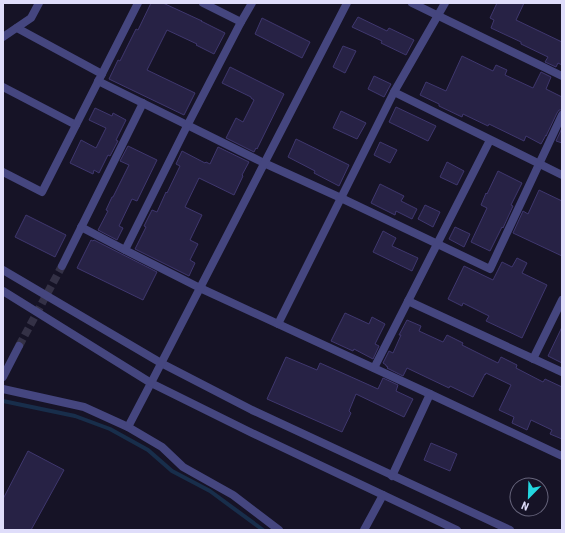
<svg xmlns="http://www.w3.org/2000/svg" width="565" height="533" viewBox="0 0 565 533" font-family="'Roboto Condensed',sans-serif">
	<rect width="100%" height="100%" fill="#161326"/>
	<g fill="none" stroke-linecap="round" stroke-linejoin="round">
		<!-- stream -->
		<polyline stroke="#182e4b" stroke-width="4" points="3,401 75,416 110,429 148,450 172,471 210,491 263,530"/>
	</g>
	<!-- building -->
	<g fill="#272245" stroke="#3f376e">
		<polygon points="151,3 163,3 202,21 201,21 225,33 214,54 196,45 197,44 167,30 147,70 195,93 184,115 109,79 118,60 120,61 136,29 138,30"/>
		<polygon points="497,3 524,3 516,20 562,42 562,65 558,63 556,67 545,62 548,57 521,44 521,42 491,28 494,20 490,18"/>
		<polygon points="358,17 387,31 389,28 414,40 406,55 381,43 382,41 352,27"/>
		<polygon points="262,18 310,42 302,58 255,34"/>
		<polygon points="343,46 356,51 345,73 333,67"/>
		<polygon points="462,56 493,71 496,65 507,70 505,75 533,88 541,72 551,77 546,89 562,97 562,110 559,110 557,113 546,136 546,135 541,144 526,136 524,141 489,124 488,126 463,114 462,117 439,106 439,104 420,95 426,82 446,91"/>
		<polygon points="230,67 284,94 257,149 256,148 254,152 226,138 236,118 243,122 254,100 251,98 251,97 222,83"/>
		<polygon points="374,76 391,84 384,97 368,89"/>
		<polygon points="396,107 436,126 428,141 389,122"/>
		<polygon points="95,108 112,116 113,113 126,120 116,140 118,141 110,156 108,155 99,173 94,170 93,174 70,163 81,140 96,148 106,128 89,120"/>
		<polygon points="341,111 366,123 357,139 333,128"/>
		<polygon points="562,128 562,143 556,141"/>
		<polygon points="296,139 349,165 339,186 314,173 315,171 288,157"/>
		<polygon points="380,142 397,150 390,163 374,155"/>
		<polygon points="128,146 157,160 137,201 132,199 119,226 123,228 117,240 98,230 108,211 106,210 112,197 113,197 129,165 120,161"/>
		<polygon points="218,147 249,162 242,175 243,176 234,195 199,178 185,207 202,215 190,240 198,244 190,260 195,263 189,276 135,249 146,227 144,226 152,210 157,212 166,192 167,193 180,166 176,164 182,151 205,163 206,162 210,164"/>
		<polygon points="447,162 464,171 457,185 440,177"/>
		<polygon points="498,171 522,183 511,205 513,206 503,228 502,227 490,251 471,242 487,208 481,205 486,193 487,194"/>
		<polygon points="380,184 404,196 401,201 417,209 412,219 396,211 395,215 371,203"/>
		<polygon points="539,190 562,201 562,256 513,233 523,211 528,214"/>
		<polygon points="425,205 440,212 433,227 418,219"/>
		<polygon points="26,215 66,235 55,257 15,237"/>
		<polygon points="455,227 470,234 464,247 449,239"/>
		<polygon points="383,231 396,238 392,246 418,258 412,271 373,252"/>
		<polygon points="91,240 93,241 94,240 157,272 143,300 77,268"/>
		<polygon points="517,258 527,263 522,273 547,285 522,338 486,321 489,316 463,303 462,306 448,299 464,266 493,280 502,262 512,267"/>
		<polygon points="345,313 369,324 372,317 385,324 375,344 379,346 373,359 354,349 353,351 331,341"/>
		<polygon points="407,320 421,326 419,331 443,342 447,335 463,343 462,345 498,363 501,357 517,365 516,368 543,382 545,379 562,387 562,439 550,434 552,430 531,420 527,430 512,423 514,417 499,410 511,385 486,373 485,375 485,374 473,397 450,386 449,388 407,368 403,376 387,368 388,367 386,366 386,365 383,363 389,351 393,353 401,335 399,335"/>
		<polygon points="562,327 562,363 548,356"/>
		<polygon points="286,357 317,370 320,363 378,389 383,378 398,385 396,391 413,399 404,417 356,394 349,411 351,413 342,432 267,399"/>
		<polygon points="431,443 457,454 450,471 424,460"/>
		<polygon points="28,451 64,470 31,530 3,530 3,499"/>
	</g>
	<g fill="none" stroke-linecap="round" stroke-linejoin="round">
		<!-- pedestrian-tunnel -->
		<polyline stroke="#343146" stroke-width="8" stroke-dasharray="8 4" stroke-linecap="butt" points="19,346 62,266"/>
		<!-- pedestrian -->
		<g stroke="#45467f" stroke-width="8">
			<polyline points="241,22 252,3"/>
			<polyline points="98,81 264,163 341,198 490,269 562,115"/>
			<polyline points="81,227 125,250"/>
			<polyline points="62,266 143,103"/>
			<polyline points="3,377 19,346"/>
		</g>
		<!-- minor -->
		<g stroke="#45467f" stroke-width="8">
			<polyline points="203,3 241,22 187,126 125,250 200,288 430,394 562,456"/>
			<polyline points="412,3 562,76"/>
			<polyline points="17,28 102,74"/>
			<polyline points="3,37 31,18 39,3"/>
			<polyline points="3,87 76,125"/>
			<polyline points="394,92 562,175"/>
			<polyline points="3,172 42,192 138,3"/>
			<polyline points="408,301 562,372"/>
			<polyline points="278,324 394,92 445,3"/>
			<polyline points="533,359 562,300"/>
			<polyline points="374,368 490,140"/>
			<polyline points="3,389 84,407 128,427 162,447 183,467 233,495 279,530"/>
			<polyline points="128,427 151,383"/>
			<polyline points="392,476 430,394"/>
			<polyline points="364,530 383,495"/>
		</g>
		<!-- tertiary -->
		<g stroke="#45467f" stroke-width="8">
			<polyline points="3,270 161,363 252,410 510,530"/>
			<polyline points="3,291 151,383 252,433 457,530"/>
			<polyline points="151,383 347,3"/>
		</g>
	</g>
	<!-- border -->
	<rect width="565" height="533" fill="none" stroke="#dfddfa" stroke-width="8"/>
	<!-- north arrow -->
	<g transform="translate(529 497) rotate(203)"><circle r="19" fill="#161326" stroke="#66647b"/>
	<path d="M0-3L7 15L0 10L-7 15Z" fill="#24d7e0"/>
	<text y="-6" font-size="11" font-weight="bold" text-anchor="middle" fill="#dfddfa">N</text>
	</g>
</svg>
